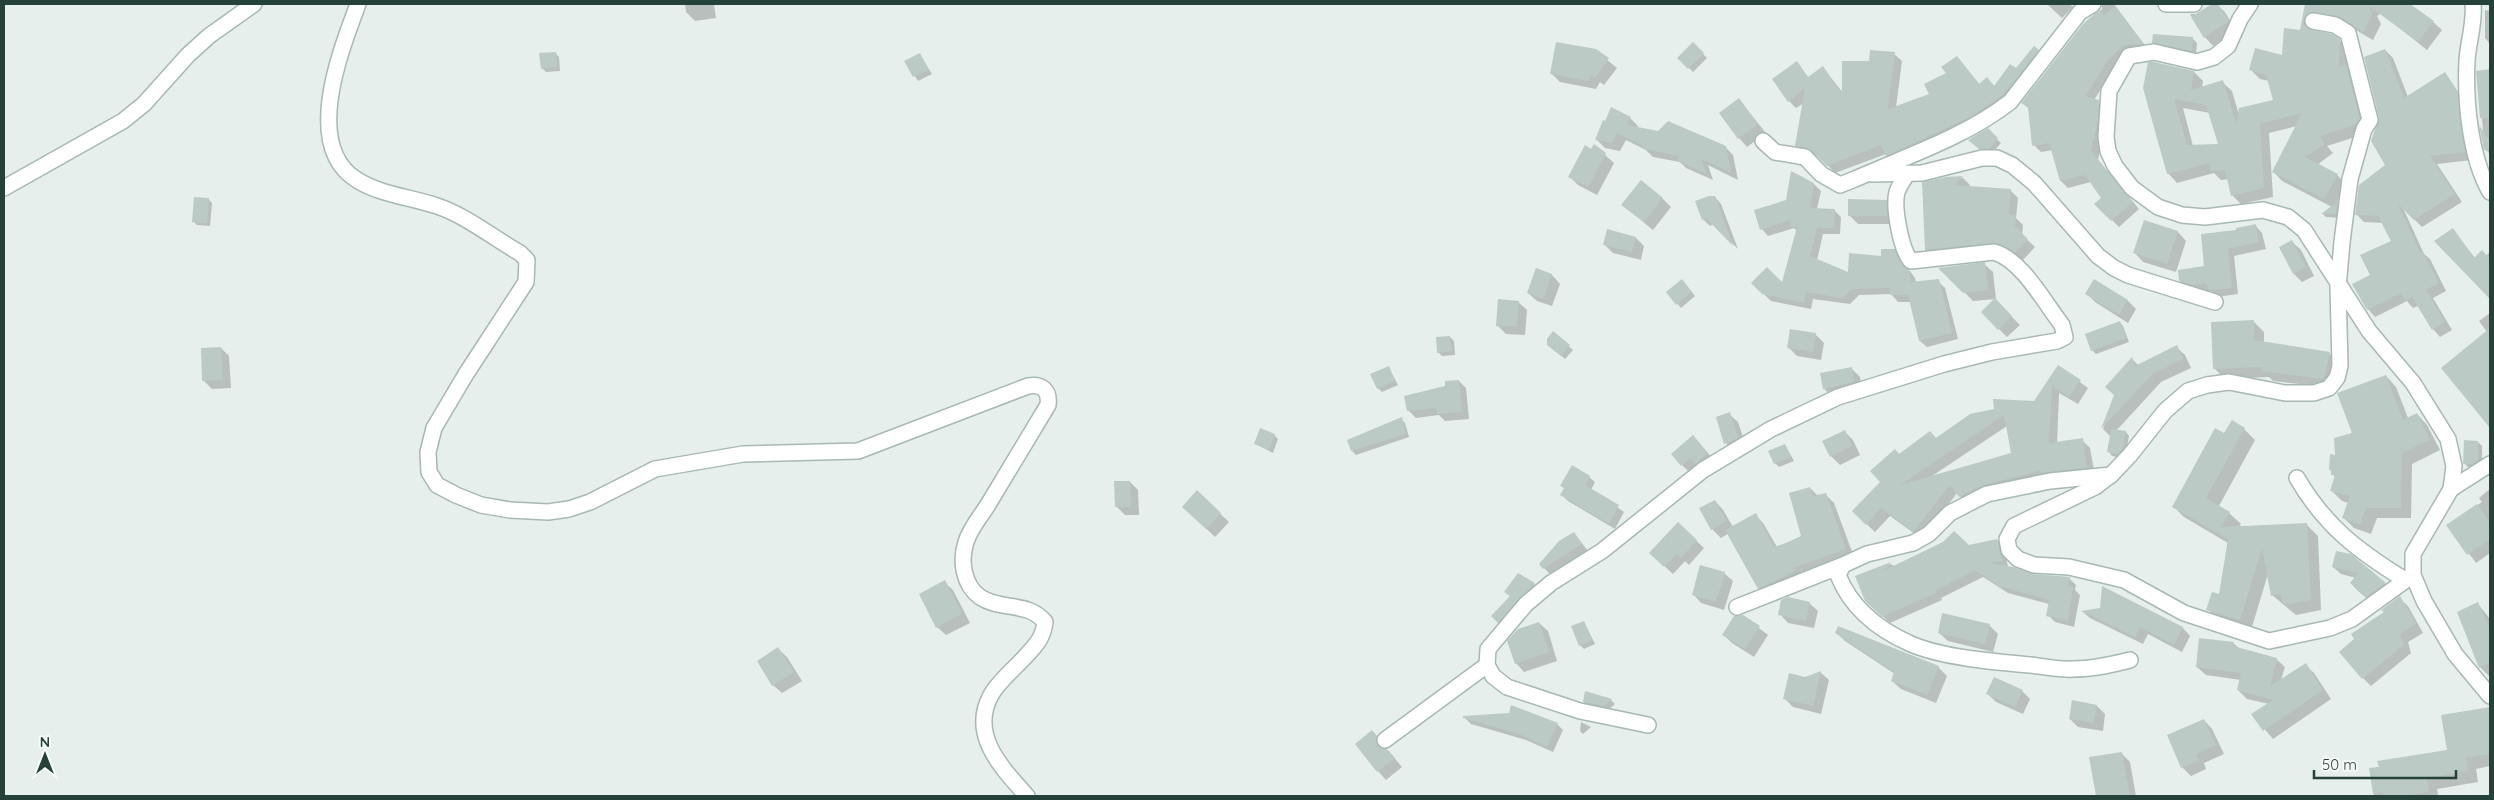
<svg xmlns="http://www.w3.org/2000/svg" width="2494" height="800" viewBox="0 0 2494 800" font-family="Quicksand,sans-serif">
	<rect width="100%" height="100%" fill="#e6efeb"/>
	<!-- shadow -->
	<g fill="#0003" fill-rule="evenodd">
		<polygon points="685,4 714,4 716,18 695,21 686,12"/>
		<polygon points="2047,4 2069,4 2073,7 2062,18"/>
		<polygon points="2102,4 2114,4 2149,51 2115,67 2094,100 2106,108 2104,128 2098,160 2139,209 2119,227 2096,204 2103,198 2091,182 2068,188 2061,181 2053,150 2041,152 2034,145 2029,109 2023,103 2084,25 2102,9"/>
		<polygon points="2214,4 2224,11 2236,30 2213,46 2205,37 2190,14 2199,14 2203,9 2204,10"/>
		<path d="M2306,4H2390V7L2377,16L2381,24L2373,40L2347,25L2312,28L2313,31L2339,40L2349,49L2348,68L2355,75L2365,134L2327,146L2333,153L2317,165L2337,175L2346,184L2337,202L2341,206L2340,218L2326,217L2323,214L2332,207L2282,181L2273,171L2297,126L2269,133L2273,197L2241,204L2232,195L2229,179L2221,180L2214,173L2177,183L2168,173L2145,88L2194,72L2203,81L2202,88L2222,82L2232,91L2239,115L2274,101L2269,81L2260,79L2251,70L2283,57L2301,31ZM2183,108L2210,113L2219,145L2193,146Z"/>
		<polygon points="2485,10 2490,11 2490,44 2485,38"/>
		<polygon points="2392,22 2433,22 2442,30 2427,50"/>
		<polygon points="2193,39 2197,43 2196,54 2157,46 2153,42"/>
		<polygon points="1693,44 1707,58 1693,72 1679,58"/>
		<polygon points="2385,50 2393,58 2408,97 2444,74 2465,101 2472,160 2437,164 2462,202 2422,227 2403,208 2424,254 2430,259 2446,291 2433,298 2452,330 2440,337 2433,329 2418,306 2413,308 2407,301 2375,317 2368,309 2371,276 2393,241 2384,223 2364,222 2356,214 2387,165 2380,118"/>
		<polygon points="1596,51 1617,68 1604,85 1600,82 1596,89 1560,82 1552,74"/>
		<polygon points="2038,51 2045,59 2011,103 1894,163 1886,154 1835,173 1820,157 1804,153 1796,145 1804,103 1796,108 1789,101 1796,63 1809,78 1823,68 1844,94 1870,62 1894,54 1902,61 1896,107 1931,94 1957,57 1980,85 1987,79 1995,87"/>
		<polygon points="555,53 559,57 560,71 546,72 542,68"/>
		<polygon points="920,55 932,74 918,81 906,62"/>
		<polygon points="2490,70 2490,154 2485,149 2477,72"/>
		<polygon points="1739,100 1766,133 1747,147 1739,138"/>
		<polygon points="1630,118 1638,126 1637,128 1725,147 1733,155 1738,180 1708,165 1713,180 1686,168 1680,162 1653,157 1646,150 1626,140 1620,151 1605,148 1597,140"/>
		<polygon points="1987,130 2001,143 1993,152 1984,153 1970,140"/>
		<polygon points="1594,145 1614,163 1597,195 1578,185 1570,177"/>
		<polygon points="1946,178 1963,178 1970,185 1968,187 2010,190 2018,198 2016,218 2023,225 2022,235 2035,247 2023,260 2002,250 1934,257 1926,250"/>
		<polygon points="1814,184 1821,191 1817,209 1834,210 1841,217 1840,234 1823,234 1817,260 1849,274 1894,250 1915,278 1916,283 1938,281 1945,288 1958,339 1927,347 1920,341 1911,302 1898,302 1891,294 1859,295 1850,304 1813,299 1811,309 1771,301 1753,283 1783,285 1797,231 1794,228 1768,236 1762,229 1788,201"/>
		<polygon points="1715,197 1721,204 1738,249 1713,224 1710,226 1703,219"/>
		<polygon points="1662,198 1671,207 1653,230 1623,205"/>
		<polygon points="208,199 212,203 210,226 197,225 193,221"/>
		<polygon points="1886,201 1895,210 1895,224 1858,224 1849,215"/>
		<polygon points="2145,222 2178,232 2186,241 2176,272 2143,262 2135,253"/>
		<polygon points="2255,225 2262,233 2266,249 2234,256 2238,294 2217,297 2211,291 2201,292 2188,288 2180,281 2206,267 2238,231"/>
		<polygon points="2453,230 2475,258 2486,256 2490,252 2490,297 2436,242"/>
		<polygon points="1636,238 1644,246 1641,260 1613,253 1604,244"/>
		<polygon points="2292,242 2301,250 2314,276 2302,282 2294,274"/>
		<polygon points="1984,264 1993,272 1996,299 1973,301 1941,268"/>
		<polygon points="1536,270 1552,275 1560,284 1552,306 1537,301 1528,293"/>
		<polygon points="2095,281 2128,301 2136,309 2128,323 2095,302 2087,294"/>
		<polygon points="1686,285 1695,296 1681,308 1668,292"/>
		<polygon points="1995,300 2020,325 2007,337 1982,312"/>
		<polygon points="1518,302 1527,310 1525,335 1506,334 1498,326"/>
		<polygon points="2490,313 2490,427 2443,368 2487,332 2479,321"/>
		<polygon points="2253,321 2264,332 2264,343 2329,353 2339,364 2335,388 2273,381 2269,377 2225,379 2214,368"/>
		<polygon points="2119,322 2123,326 2129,342 2096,354 2092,350"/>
		<polygon points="1554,333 1573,350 1565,359 1553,349"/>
		<polygon points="1815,334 1824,343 1821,360 1797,356 1788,347"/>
		<polygon points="1450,337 1454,341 1455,355 1442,356 1438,352"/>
		<polygon points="2176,347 2185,355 2191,368 2161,382 2116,431 2126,432 2129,436 2126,453 2122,458 2112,456 2109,452 2111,437 2103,429 2132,359 2139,366"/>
		<polygon points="221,348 229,356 231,388 212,389 203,380"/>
		<path d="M2058,366L2088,388L2078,404L2059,393L2057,444L2082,440L2090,448L2095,476L1968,505L1957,493L1922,539L1890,516L1875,532L1853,511L1881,482L1899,455L1936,438L2034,402ZM2007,426L2012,454L1932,476Z"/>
		<polygon points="1389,368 1398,385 1382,392 1378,388"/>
		<polygon points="1851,368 1860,377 1862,390 1833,397 1824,389"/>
		<polygon points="2386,376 2396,387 2408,418 2417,414 2427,425 2440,450 2412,464 2411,518 2377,518 2371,534 2354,528 2344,518 2349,503 2342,501 2332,491 2335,477 2330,469"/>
		<polygon points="1459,381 1466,388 1469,419 1445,421 1439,415 1416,418 1408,410"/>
		<polygon points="1729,414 1738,422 1746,446 1734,451 1726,443"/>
		<polygon points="1401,419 1405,423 1409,437 1356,455 1352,451"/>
		<polygon points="2244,429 2255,440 2219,506 2229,513 2241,524 2238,528 2307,525 2318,536 2321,610 2296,615 2272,595 2268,574 2251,630 2219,620 2208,609 2220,596 2228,543 2184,517 2173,506 2225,435"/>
		<polygon points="1845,432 1853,440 1860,455 1840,465 1831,456 1824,442"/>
		<polygon points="1274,435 1278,439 1273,453 1256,444"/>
		<polygon points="2478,442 2482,446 2482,464 2477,467 2468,467 2464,463"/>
		<polygon points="1785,445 1794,461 1779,467 1775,463"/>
		<polygon points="1701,446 1716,462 1690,473 1682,465"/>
		<polygon points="1589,477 1595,482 1591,490 1624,512 1615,529 1568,501 1562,495 1565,489 1562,486"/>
		<polygon points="1130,482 1138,490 1139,515 1125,515 1117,507"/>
		<polygon points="1810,488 1818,496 1826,495 1834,503 1854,557 1767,596 1759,588 1729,533 1721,538 1712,529 1715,501 1723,510 1733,527 1755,515 1763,523 1777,547 1802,536"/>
		<polygon points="2490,489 2490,553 2476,563 2448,525 2482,502 2479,498"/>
		<polygon points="1197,492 1229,522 1215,537 1192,515"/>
		<polygon points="1678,524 1704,548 1689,565 1685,561 1673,574 1659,561"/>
		<polygon points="1574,533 1588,551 1551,575 1544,568"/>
		<polygon points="1997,540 2004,547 2008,567 2033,576 2069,578 2076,585 2075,590 2080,595 2074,627 2055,622 2048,615 2049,604 2008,593 1983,577 1941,598 1942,600 1890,623 1874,608 1857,577 1891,564 1895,567"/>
		<polygon points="2350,555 2385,584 2393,591 2374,604 2358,591 2351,583 2356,578 2341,574 2333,567"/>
		<polygon points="1724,573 1733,581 1724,610 1701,603 1693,594"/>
		<polygon points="1528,579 1541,590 1505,629 1492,616 1511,597 1506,592"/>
		<polygon points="944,582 953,590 970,623 946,635 937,627"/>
		<polygon points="2103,588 2183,628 2190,636 2182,652 2148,634 2143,644 2090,618 2083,612 2101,609"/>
		<polygon points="2399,598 2408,606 2423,633 2408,642 2411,653 2371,686 2363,678 2386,613"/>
		<polygon points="1809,603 1818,611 1814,628 1788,623 1780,614"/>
		<polygon points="2478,604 2490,619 2490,677 2479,666"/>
		<polygon points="1743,616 1768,635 1754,657 1732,643 1724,635"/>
		<polygon points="1584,622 1595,644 1584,649 1580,645"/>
		<polygon points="1539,623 1548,631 1557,661 1524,672 1516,663"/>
		<polygon points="1989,625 1998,634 1993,652 1948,641 1939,633"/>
		<polygon points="1836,632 1938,667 1947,676 1936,703 1901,689 1892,681 1895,674 1845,641"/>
		<polygon points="2233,643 2240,649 2276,659 2285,667 2281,680 2305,665 2314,673 2331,699 2273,739 2253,715 2269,704 2247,699 2238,690 2241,680 2206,675 2197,667"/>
		<polygon points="778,649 787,657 802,681 782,693 773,685"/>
		<polygon points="1820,672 1829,680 1821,714 1793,707 1785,699 1805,678"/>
		<polygon points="2022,691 2030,699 2023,714 1996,702 1988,694"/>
		<polygon points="1586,693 1611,700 1615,704 1608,710 1588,706 1584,702"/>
		<polygon points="2097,706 2105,714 2103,731 2078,727 2070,719"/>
		<polygon points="2490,708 2490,766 2476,769 2478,782 2437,789 2438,796 2374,796 2370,769 2449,751 2443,716"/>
		<polygon points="1464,717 1557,724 1563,730 1553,752 1526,740 1471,724"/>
		<polygon points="2204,720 2212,729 2224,754 2204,763 2206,769 2191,776 2182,767"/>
		<polygon points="1581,722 1591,727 1583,734 1580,731"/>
		<polygon points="1372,732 1402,767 1386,780 1378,771"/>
		<polygon points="2121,753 2130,762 2136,796 2097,796 2090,758"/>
	</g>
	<!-- building -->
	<g fill="#bbcac4" fill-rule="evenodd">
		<polygon points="2212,4 2218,4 2229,21 2204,38 2191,17"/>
		<path d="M2305,4H2410L2434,21L2418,42L2369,6L2372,14L2364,32L2337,16L2314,12L2306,15L2304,24L2307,28L2332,34L2340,39L2339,67L2346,64L2360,118L2355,125L2320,136L2325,144L2305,157L2338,174L2324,199L2272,172L2302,113L2260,124L2264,188L2231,196L2225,170L2210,171V163L2167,174L2143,88L2148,62H2154L2194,71L2191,90L2223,80L2236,123L2239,108L2273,100L2266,75L2249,70L2255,48L2282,55L2284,28L2300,30ZM2174,99L2206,105L2218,144L2187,145Z"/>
		<polygon points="2115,6 2144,44 2123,45 2108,60 2085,96 2099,100 2098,120 2091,151 2133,202 2111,221 2094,204 2101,198 2085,175 2060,181 2049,143 2032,146 2028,107 2021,103 2083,24 2099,10 2104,15"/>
		<polygon points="2153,34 2193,37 2192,51 2152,43"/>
		<polygon points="1556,42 1596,49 1609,58 1595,78 1591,75 1588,81 1550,74"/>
		<polygon points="1693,42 1704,53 1688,69 1677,58"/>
		<polygon points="2034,46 2039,50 2003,95 1970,117 1886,156 1881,145 1827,166 1811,150 1795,146 1805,88 1788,102 1772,79 1797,61 1808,77 1823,66 1842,94 1842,61 1869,61 1870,50 1895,52 1888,109 1929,94 1924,84 1946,73 1941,67 1957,56 1979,84 1987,77 1994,86 2010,64 2016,68"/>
		<polygon points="2385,49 2404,98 2445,72 2458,92 2465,152 2430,156 2455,194 2414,220 2398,204 2420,252 2422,250 2439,283 2426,290 2445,322 2432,330 2412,297 2405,301 2401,293 2367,310 2352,284 2370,275 2360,255 2391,241 2378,216 2355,215 2359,185 2385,165 2371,141 2379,118 2364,57"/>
		<polygon points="556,52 557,67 541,69 539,53"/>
		<polygon points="920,53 929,70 913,77 904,61"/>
		<polygon points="2490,69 2490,118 2480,118 2476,71"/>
		<polygon points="1739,98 1758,124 1738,139 1719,113"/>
		<polygon points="1611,107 1631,117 1627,125 1658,131 1668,121 1726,146 1731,173 1701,159 1707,174 1677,161 1679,156 1644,149 1644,146 1617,133 1612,143 1595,140 1603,120 1605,121"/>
		<polygon points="2479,125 2490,142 2490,149 2484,150"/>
		<polygon points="1988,128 1998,138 1989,149 1979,149 1968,140"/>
		<polygon points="1594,144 1606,153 1588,187 1568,177 1585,145 1591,149"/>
		<polygon points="1791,171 1814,183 1810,208 1835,209 1834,228 1817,228 1810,256 1848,272 1849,253 1881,256 1881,249 1895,249 1903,266 1909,270 1911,282 1939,279 1952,333 1919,341 1908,295 1890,295 1890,288 1852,289 1842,298 1806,292 1804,303 1762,294 1751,283 1767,267 1782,282 1797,227 1790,227 1791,220 1760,230 1754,210 1786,200"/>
		<polygon points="1963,176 1955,185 2011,189 2009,215 2016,216 2015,226 2028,239 2015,253 1993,243 1925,250 1922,182 1946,177"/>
		<polygon points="1641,180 1663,198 1644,222 1621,205"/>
		<polygon points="1709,196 1715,196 1733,246 1706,218 1702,220 1695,201"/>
		<polygon points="194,197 209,198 207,223 192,222"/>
		<polygon points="1848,199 1887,200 1888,216 1848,216"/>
		<polygon points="2338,201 2336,214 2321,214"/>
		<polygon points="2144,220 2178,231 2167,264 2133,253"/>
		<polygon points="2256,224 2259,242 2228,249 2232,288 2209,290 2206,283 2193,285 2179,281 2178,270 2204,266 2201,234 2236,230 2236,228"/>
		<polygon points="2453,228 2474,258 2482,250 2490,259 2490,299 2434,241"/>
		<polygon points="1607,229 1636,237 1632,252 1603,245"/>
		<polygon points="2292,240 2306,267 2293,274 2279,247"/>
		<polygon points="1985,262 1988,290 1963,293 1938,268"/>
		<polygon points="1536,268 1552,274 1543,299 1527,293"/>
		<polygon points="1682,279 1692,292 1676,305 1666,292"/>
		<polygon points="2094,279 2128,300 2119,315 2085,294"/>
		<polygon points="1995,298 2012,316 1998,330 1981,312"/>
		<polygon points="1498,299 1519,301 1517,327 1496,326"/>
		<polygon points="2254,320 2254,340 2330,352 2324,379 2261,371 2262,367 2213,369 2211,322"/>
		<polygon points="2120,321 2126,338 2091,351 2085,334"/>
		<polygon points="2490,328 2490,428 2441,368"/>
		<polygon points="1790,329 1816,333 1813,352 1787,348"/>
		<polygon points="1553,331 1570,345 1561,356 1547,345 1547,339"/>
		<polygon points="1450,336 1452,351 1437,353 1436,337"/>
		<polygon points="2177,345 2183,359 2153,374 2101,429 2114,395 2105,387 2132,357 2135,366"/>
		<polygon points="221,347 223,380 202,381 201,348"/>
		<path d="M2058,365L2081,380L2069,397L2052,386L2049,443L2083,438L2087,468L2038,473L2041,470L1978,487L1959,497L1950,485L1913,532L1881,508L1866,525L1852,511L1880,482L1870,471L1895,449L1899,454L1930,431L1936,438L1970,414L1994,409L1993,399L2034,401ZM2004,415L2011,453L1900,485Z"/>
		<polygon points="1389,366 1395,381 1377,389 1370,374"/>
		<polygon points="1852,367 1854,382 1823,389 1820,373"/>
		<polygon points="2386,375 2403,420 2417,413 2430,440 2402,453 2401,508 2366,508 2360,525 2342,518 2350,496 2330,491 2335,475 2331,475 2331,470 2329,470 2330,454 2335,455 2334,438 2352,433 2337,393"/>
		<polygon points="1459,380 1462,412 1437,414 1436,408 1407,411 1404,396 1445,386 1445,381"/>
		<polygon points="1730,412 1738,438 1724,444 1716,417"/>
		<polygon points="1402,417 1406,434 1351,451 1347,440"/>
		<polygon points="2232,420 2245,428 2206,498 2230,512 2221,527 2307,523 2311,600 2283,605 2281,594 2271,596 2262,548 2240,620 2206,610 2212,592 2219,594 2228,539 2172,507 2215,428 2224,433"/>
		<polygon points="1260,428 1275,434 1269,450 1254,444"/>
		<polygon points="2111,429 2126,431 2123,449 2118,454 2107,452"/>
		<polygon points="1845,430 1852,446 1830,457 1822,441"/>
		<polygon points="1693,435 1708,453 1695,464 1690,458 1681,466 1671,454"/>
		<polygon points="2464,440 2478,441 2478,460 2473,464 2463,464"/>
		<polygon points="1785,444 1791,457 1774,464 1768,451"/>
		<polygon points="1572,465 1590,476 1585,485 1619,505 1609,524 1560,495 1564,488 1560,486"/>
		<polygon points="1114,481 1130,481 1131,507 1115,507"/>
		<polygon points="1810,487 1813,496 1826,493 1846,549 1793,568 1795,571 1758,589 1725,530 1756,513 1774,547 1789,542 1801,536 1789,493"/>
		<polygon points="1197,490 1221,513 1206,529 1182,507"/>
		<polygon points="1715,500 1727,521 1711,530 1699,508"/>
		<polygon points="2477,504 2490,523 2490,539 2467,555 2446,525"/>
		<polygon points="1678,522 1697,540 1681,558 1677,554 1664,567 1649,553"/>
		<polygon points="1954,531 1969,545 1997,539 2002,561 1990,563 2013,567 2033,574 2070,577 2068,586 2073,587 2068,621 2046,616 2049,600 1999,586 1975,570 1935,591 1936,593 1882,617 1865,601 1855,576 1891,562 1885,570 1943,542"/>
		<polygon points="1574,532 1582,544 1543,569 1539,564 1559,541"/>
		<polygon points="2336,551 2351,554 2386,583 2366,597 2350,583 2358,573 2332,567"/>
		<polygon points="1700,565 1725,572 1716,602 1692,595"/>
		<polygon points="1518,573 1535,583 1498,623 1491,616 1510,596 1504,592"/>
		<polygon points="945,580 962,614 936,628 919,594"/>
		<polygon points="2102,586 2183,627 2174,645 2140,627 2135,637 2081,611 2100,608"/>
		<polygon points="2400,596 2416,624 2400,634 2404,645 2362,679 2339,652 2354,639 2351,634 2384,612 2381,610"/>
		<polygon points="1788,597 1810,602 1806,621 1778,615 1781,600"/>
		<polygon points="2478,602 2490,629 2490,662 2479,668 2457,612"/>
		<polygon points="1942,613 1990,624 1985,644 1938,633"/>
		<polygon points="1743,615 1760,626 1745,649 1722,635 1734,616"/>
		<polygon points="1584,621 1592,640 1579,646 1571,626"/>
		<polygon points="1539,622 1549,652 1515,664 1507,641 1518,629"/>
		<polygon points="1838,626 1939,666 1927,695 1891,681 1894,672 1835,633"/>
		<polygon points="2199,638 2234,642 2233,646 2277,658 2270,686 2306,663 2323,690 2263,731 2251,714 2273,700 2237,690 2241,673 2196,667"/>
		<polygon points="778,647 794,672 772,686 757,661"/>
		<polygon points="1821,671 1813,706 1783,699 1789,673 1805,677"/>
		<polygon points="1994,677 2023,690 2015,707 1986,694"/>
		<polygon points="1585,691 1612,699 1604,706 1583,702"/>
		<polygon points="2072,700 2097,705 2094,723 2069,719"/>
		<polygon points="1511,705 1558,723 1547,747 1519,734 1463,718 1463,716 1509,713"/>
		<polygon points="2490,707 2490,754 2466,758 2468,771 2427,778 2429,792 2402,796 2383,796 2383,792 2373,794 2369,768 2379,767 2377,761 2447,750 2441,715"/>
		<polygon points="2204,719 2216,745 2196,754 2199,761 2181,768 2167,735"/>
		<polygon points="1372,730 1377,736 1378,746 1387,749 1395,758 1377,772 1355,744"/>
		<polygon points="2122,752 2130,796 2096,796 2089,757"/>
	</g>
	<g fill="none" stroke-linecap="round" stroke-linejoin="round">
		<!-- minor casing -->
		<g stroke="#a8b8b2" stroke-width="18">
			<g id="minor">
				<path d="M358,4C341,50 302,146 357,180C381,195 411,197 437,206C467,216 493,238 520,253L527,260L526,282L466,374L434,428L428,452L429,472L437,485L456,495L481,505L510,510L548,512L569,509L590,502L655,469L743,454L858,451L1028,386C1042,384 1050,390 1048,405C1029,437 1009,470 989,503C982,515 970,528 966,542C960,560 963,585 980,597C1001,611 1028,601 1045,622C1043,639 1035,646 1024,658C1014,669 998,682 991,695C969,735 1002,768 1027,796"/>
				<polyline points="2166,4 2194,4"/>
				<polyline points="2250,4 2240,19 2228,46 2214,57 2197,62 2154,52 2129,56 2109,91 2106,137 2108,151 2115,166 2132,188 2158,207 2182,215 2205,217 2263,210 2288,217 2304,230 2369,331 2413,383 2448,439 2454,466 2451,489 2413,554 2413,575 2424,601 2455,654 2490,696"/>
				<path d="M2473,4C2475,23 2468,42 2467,61C2465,101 2470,157 2490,192"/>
				<polyline points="2313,21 2335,25 2348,33 2370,120 2364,129 2350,179 2342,242 2338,287 2340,366 2337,378 2329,388 2314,393 2285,393 2229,382 2207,385 2188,391 2165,411 2130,455 2111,475 2095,487 2014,526 2007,539 2009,550 2018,559 2034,565 2069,567 2124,580 2184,613 2269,641 2330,628 2352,619 2413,575"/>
				<path d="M1763,141L1775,152L1805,157L1821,174L1840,185L1855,179C1907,156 1965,137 2010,102L2080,12L2093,4"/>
				<polyline points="1872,174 1922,173 1982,158 1997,158 2012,165 2034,183 2098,256 2114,268 2128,275 2215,302"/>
				<polyline points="4,188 123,121 144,104 188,55 209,36 254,4"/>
				<path d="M2111,475L2050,481L1987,494L1950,513L1929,534L1913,543L1867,554L1843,565L1838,575C1851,608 1879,630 1911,644C1944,658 1996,662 2031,665C2045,667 2060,670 2073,669C2093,669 2111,665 2130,660"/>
				<path d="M2297,478C2325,526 2358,551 2405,580"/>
				<polyline points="2451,489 2490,464"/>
				<polyline points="1737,607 1843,565"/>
				<path d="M1648,725L1580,711L1507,687L1493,676L1487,665L1488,649L1526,604L1551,583L1602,551L1703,470L1771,429L1838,397L1944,364L1992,352L2057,341L2065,337L2062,325C2044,302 2022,260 1994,252L1911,261C1901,250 1893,207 1897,192C1899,186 1904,179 1907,174"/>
				<polyline points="1385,740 1487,665"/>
			</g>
		</g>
		<!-- minor -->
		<use href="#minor" stroke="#fff" stroke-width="15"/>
	</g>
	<!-- border -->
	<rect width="2494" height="800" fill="none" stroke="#24423a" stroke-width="10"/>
	<!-- north arrow -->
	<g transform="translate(45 755)" stroke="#f7fbf9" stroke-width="4" paint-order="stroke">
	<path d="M0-4L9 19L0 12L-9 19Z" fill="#24423a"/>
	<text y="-8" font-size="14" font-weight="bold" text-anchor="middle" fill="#24423a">N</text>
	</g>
	<!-- scale -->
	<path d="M2314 770v8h142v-8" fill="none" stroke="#24423a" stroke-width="2.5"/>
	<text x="2322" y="770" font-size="15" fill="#24423a" stroke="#f7fbf9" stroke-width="4" paint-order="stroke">50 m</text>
</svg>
